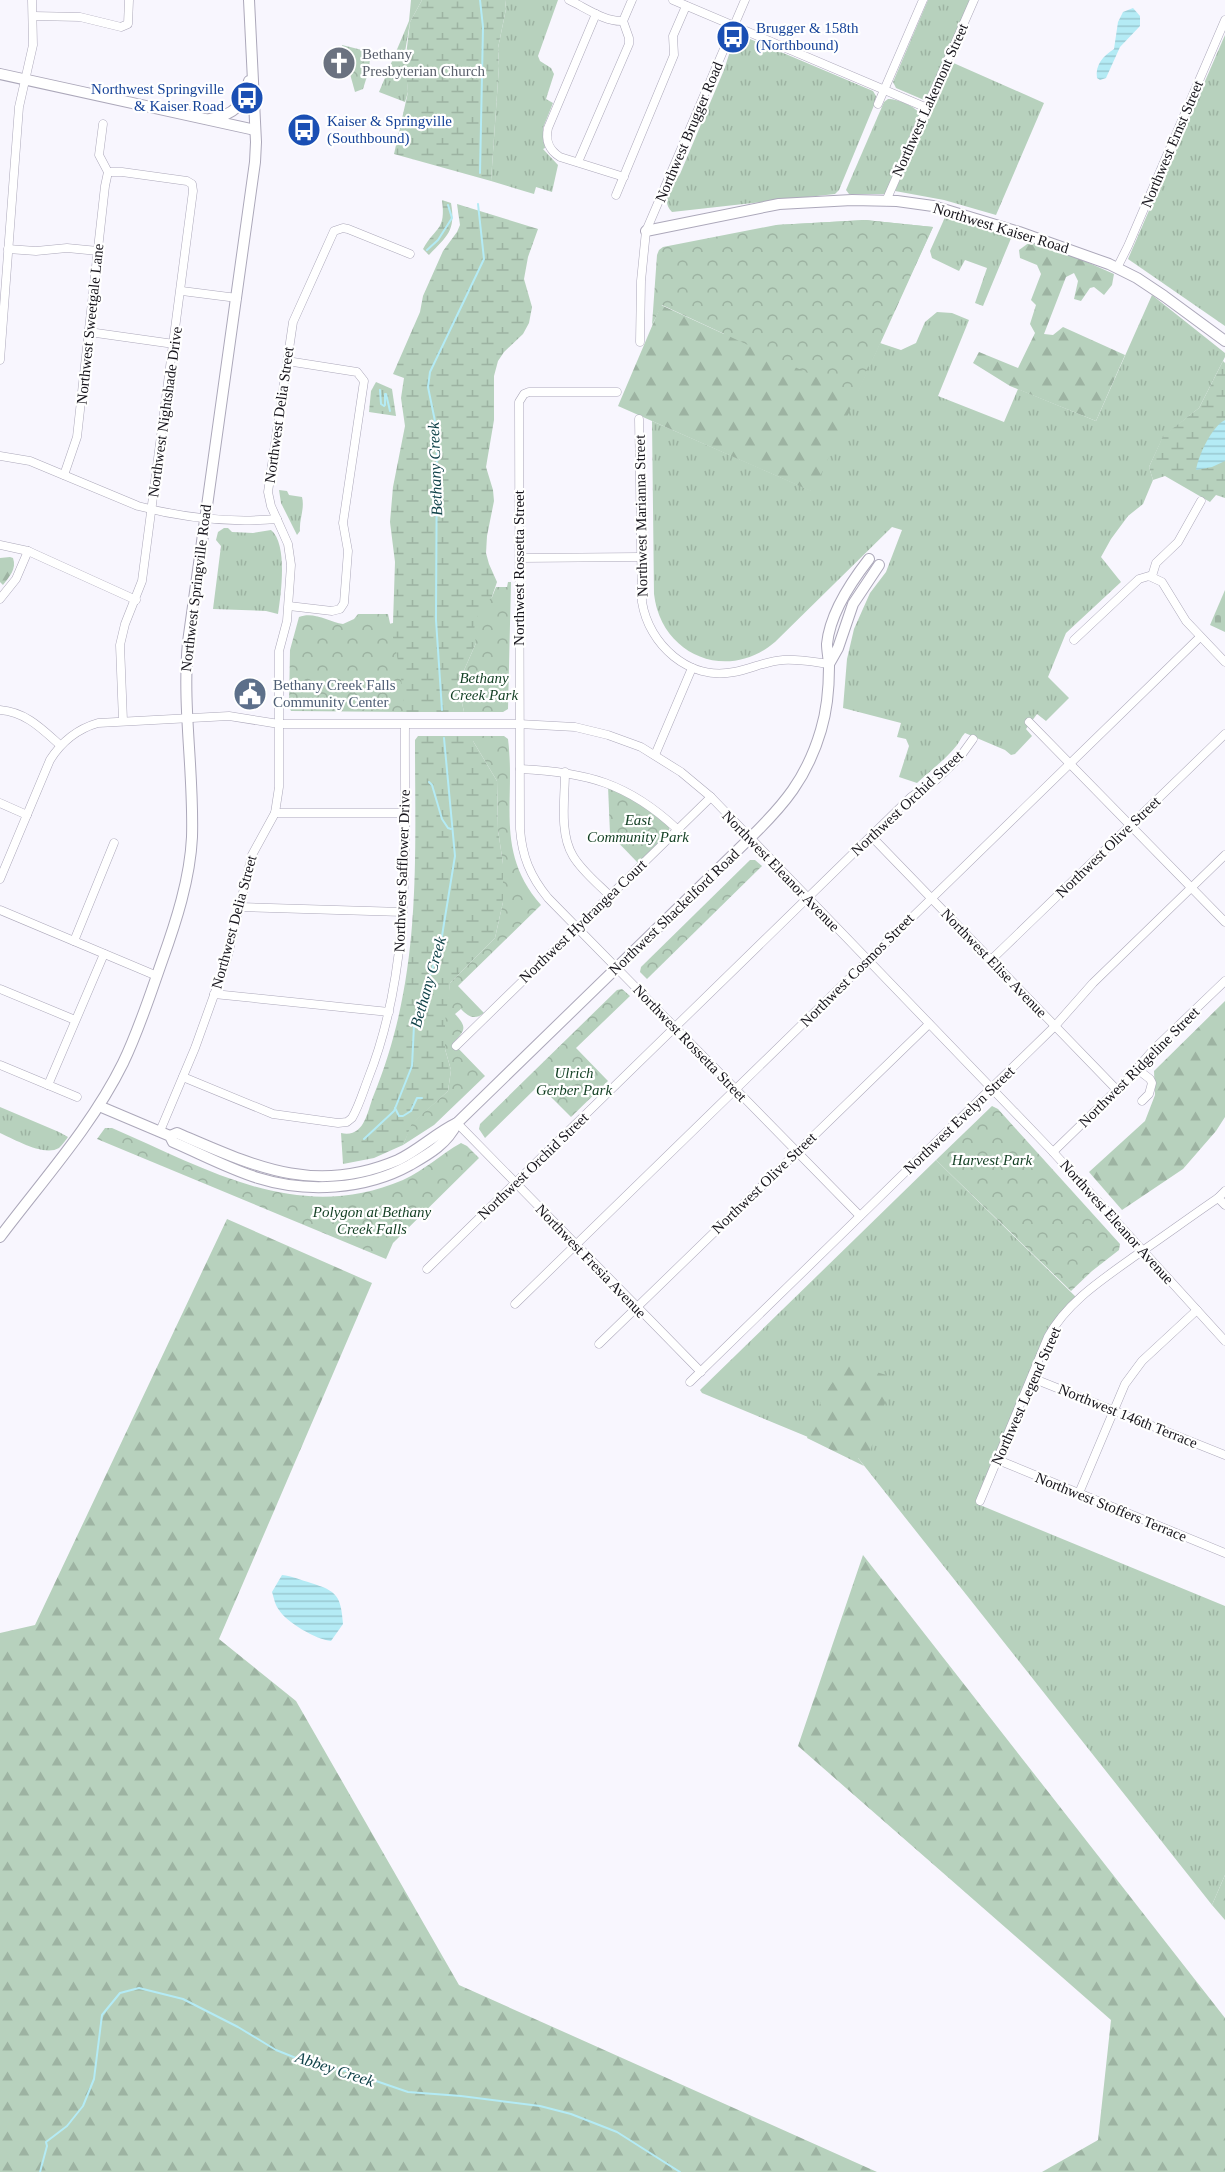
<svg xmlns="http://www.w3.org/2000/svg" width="1225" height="2172" viewBox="0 0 1225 2172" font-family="'Times New Roman',serif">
	<defs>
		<pattern id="grass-tufts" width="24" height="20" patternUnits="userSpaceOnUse" patternTransform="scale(1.5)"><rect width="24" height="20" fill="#b7d1bd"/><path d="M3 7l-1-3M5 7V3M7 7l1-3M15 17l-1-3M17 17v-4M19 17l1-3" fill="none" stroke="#9db3a2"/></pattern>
		<pattern id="forest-firs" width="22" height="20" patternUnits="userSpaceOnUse" patternTransform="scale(1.5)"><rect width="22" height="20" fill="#b7d1bd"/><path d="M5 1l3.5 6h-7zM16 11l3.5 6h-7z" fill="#9db3a2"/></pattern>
		<pattern id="wetland-marsh" width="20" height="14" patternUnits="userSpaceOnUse" patternTransform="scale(1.5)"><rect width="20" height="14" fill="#b7d1bd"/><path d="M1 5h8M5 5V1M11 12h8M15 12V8" fill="none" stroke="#9db3a2"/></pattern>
		<pattern id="cemetery-stones" width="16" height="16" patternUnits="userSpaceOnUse" patternTransform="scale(1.5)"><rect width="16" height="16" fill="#b7d1bd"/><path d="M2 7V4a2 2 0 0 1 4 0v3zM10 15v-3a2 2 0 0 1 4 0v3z" fill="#9db3a2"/></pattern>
		<pattern id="park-crowns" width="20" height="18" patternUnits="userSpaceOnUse" patternTransform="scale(1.5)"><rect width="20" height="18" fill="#b7d1bd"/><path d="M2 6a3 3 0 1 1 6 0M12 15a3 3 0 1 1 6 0" fill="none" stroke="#9db3a2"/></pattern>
		<pattern id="water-rules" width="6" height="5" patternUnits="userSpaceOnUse" patternTransform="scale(1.5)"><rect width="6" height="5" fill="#b4ebf5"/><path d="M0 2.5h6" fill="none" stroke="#9ac9d1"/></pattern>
	</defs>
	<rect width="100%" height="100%" fill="#f8f6fe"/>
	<!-- grass -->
	<g fill="url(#grass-tufts)">
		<polygon points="411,0 422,0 410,22 405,52 408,92 405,102 379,92 409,21"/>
		<polygon points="505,0 558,0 538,56 540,61 551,68 554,74 546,99 553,103 543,128 545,148 543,149 558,165 552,192 536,187 534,194 491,181 499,66 498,48 506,9"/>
		<polygon points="928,0 971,0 927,99 924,100 896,88 893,82"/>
		<polygon points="1225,35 1225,326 1128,259"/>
		<path d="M743,36L873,91L876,96L875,103L839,190L835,194L672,212C660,201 672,185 680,174L724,70L733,42L738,37Z"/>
		<polygon points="949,61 1044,103 996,215 944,200 895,191"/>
		<path d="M888,99C898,99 915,106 921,115L885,194H849L846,190L884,102Z"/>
		<polygon points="946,215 1012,236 983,306 975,303 987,268 965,260 959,271 932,258 930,251"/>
		<path d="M1152,295L1225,353V357L1199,408L1163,437L1149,467L1153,480L1143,504L1128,516L1111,539L1101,557L1121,582L1066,633L1048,677L1069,698L1046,721L1037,714L1026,729L1032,736L1015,754L1011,755L1005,750L965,733C961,737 960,741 957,745C946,759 930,771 917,783L899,777L909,746L906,739L897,737L901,723L843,708L847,659L854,629L870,593L886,572L902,530L892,527L775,642C727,683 661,655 654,594L652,421L812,491L880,343L901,350L916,343L925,322L937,312L952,313L969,320L938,396L1004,422L1018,389L1096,421Z"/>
		<path d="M279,490L287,491L289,495L302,497C305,509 299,519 300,531L297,535L281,503Z"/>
		<path d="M224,528H228L232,532L253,533L271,530C288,544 281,594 278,614L266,611L213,609L221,546L216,540L218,532Z"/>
		<path d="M0,1107L59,1132L68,1137C66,1140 62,1145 59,1148C44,1157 14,1139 0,1133Z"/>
		<polygon points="936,1160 1079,1300 1049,1337 980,1505 1225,1606 1225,1875 1212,1905 858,1458 808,1435 808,1437 702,1393 700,1390"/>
	</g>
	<!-- forest -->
	<g fill="url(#forest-firs)">
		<polygon points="865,220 933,227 813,492 618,406 661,305 724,334 776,225"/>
		<polygon points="1030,242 1071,255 1114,274 1112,285 1104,295 1094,287 1090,288 1081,301 1074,299 1078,281 1074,273 1066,277 1044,334 1053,335 1063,327 1125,355 1096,421 1010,386 973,363 979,352 1018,368 1035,333 1030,324 1036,305 1031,300 1041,274 1037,265 1020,258 1019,250"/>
		<path d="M10,557L13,558C17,569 9,577 3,585L0,582V558Z"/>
		<polygon points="1225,1001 1225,1117 1216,1131 1183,1169 1122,1210 1089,1172 1145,1121 1155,1095 1154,1071"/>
		<polygon points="227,1219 372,1283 219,1639 296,1701 459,1985 877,2172 0,2172 0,1633 35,1625"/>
		<polygon points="846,1363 893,1377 868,1458 859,1455 858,1458 864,1466 807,1438 823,1396"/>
		<polygon points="863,1555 1225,2018 1225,2172 1042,2172 1098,2140 1111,2020 798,1746"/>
		<polygon points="1225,1875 1225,1920 1212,1905"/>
	</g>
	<!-- wetland -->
	<g fill="url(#wetland-marsh)">
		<polygon points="422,0 505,0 506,9 498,48 499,66 491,181 394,154 408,92 405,64 410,22"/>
		<path d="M442,200L451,203C456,231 447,236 429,255L423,249C436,226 446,231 442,200Z"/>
		<polygon points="457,204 538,229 528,257 524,279 532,307 529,323 523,334 504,352 498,361 494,376 494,420 486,467 493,490 494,501 487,536 486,553 489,564 497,582 476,643 458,684 464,712 402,712 385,625 393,623 395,562 390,522 393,487 405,426 401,398 404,378 393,374 420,312 423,296 443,251 457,232 460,225"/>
		<polygon points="1223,361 1225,363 1225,498 1216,495 1210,502 1165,476 1153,480 1149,467 1163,436 1199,408"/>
		<polygon points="376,382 392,389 396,416 369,412 371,391"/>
		<path d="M418,736H473V741L497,781L498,830L503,864V902L495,938L450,983L445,1049L451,1070L448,1091L413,1123L403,1145L374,1158L343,1164L341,1133C364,1138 367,1113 373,1097C422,978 415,866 415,740Z"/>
	</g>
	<!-- cemetery -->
	<polygon fill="url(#cemetery-stones)" points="1225,590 1225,632 1210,625"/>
	<!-- park -->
	<g fill="url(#park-crowns)">
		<polygon points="342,45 366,51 370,57 369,70 363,89 355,92"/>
		<polygon points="865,220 933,227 855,395 662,305 652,325 657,255 659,250 663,247 776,225"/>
		<polygon points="508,582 511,582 508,709 503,712 464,712 458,684 476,643 474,632 475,622 481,609 492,597 496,587 507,587"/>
		<path d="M358,614H388L400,670L405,712L291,711L289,706L290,650L299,617C314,611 329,622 343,624L354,619Z"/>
		<path d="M473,736H504L508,739C516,802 494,851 541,905L458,986L484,1013C474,1021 468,1016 461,1009L455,1014C467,1027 466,1030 453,1043L485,1076L434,1125L403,1145L412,1123L448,1091L451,1070L445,1049V1022L450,983L495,938L503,902V864L498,830L497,781L473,741Z"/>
		<polygon points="608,786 637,800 670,826 668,834 638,863 610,834"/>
		<polygon points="750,860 755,860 762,866 647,979 640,972 641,967"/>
		<polygon points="622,989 630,996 576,1048 608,1081 571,1117 539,1085 485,1138 479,1129 480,1124 617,990"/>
		<polygon points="992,1106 998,1109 1120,1244 1119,1250 1092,1271 1071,1291 936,1160"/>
		<path d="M105,1128H112C207,1169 298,1225 403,1180C425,1170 441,1154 461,1143L467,1146L479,1158L393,1243L386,1259L97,1139Z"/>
	</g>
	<!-- water -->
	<g fill="url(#water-rules)">
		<path d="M1133,8L1140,16V26L1120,47L1106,78L1100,80L1097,78C1095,65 1103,56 1114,49L1118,22L1123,12Z"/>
		<path d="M1225,420V461L1212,467L1196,470C1198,456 1212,426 1225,420Z"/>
		<path d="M282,1575C292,1576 301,1580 311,1583C337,1591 341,1596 343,1624L331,1641C317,1640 286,1622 279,1610C275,1605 274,1598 272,1592Z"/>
	</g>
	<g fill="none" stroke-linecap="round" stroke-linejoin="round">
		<!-- stream -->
		<g stroke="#b4ebf5" stroke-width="2">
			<polyline points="480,0 483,27 480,173"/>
			<polyline points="427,250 438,240 452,218 448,205"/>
			<polyline points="380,390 381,404 384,406 385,405 385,394 386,394 390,411"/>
			<polyline points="442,710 436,620 437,431 428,387 430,372 484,259 478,204"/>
			<polyline points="429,782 432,785 442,819 448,828 451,829"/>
			<polyline points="395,1108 399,1116 403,1116 411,1111 417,1098 422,1098"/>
			<polyline points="364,1139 394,1111 412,1066 414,1025 441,942 455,856 444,738"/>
			<polyline points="40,2172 47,2146 46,2142 67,2126 83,2106 94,2079 102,2015 120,1993 139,1988 183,1999 238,2027 276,2050 301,2060 350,2072 408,2092 461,2096 540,2106 571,2114 617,2132 680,2172"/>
		</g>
		<!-- street casing -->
		<g stroke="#aca8ba" stroke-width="9">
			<g id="street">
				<path d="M569,0C586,8 605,22 623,21"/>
				<polyline points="673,0 927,108"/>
				<path d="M596,14L548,128C545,141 549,150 560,157L624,177"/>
				<polyline points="34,16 80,17 121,27 128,24 129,0"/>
				<polyline points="878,104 923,0"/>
				<polyline points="103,124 99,155 108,172"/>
				<polyline points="578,162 629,44 629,38 623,21 632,0"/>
				<polyline points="108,172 122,172 187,181 192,184 193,191 142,581 125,624 120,645 123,721"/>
				<polyline points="616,195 674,55 673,36 686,6"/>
				<polyline points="886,201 974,0"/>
				<polyline points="8,249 36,251 67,248 98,251"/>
				<polyline points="1117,268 1128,246 1225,20"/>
				<polyline points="182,291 237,298"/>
				<polyline points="89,332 174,344"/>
				<polyline points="640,342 641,281 646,231 745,0"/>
				<polyline points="0,360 19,107 33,45 32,0"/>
				<polyline points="287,361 357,372 364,381 343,523 348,551 344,603 340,609 332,611 289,606"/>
				<path d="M617,392H529L524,394L519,402L520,829C522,856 530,876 548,898L860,1216"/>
				<path d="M639,419L642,602C649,645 689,681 734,672C751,669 766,661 783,660C799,659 814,662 829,664"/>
				<path d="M0,456L30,461L138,506C183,518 230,523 277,519"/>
				<polyline points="64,475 77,437 105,186 108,172"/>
				<polyline points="0,545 28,551 136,600"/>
				<polyline points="520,558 640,557"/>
				<polyline points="1152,576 1156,563 1178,542 1201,501"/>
				<polyline points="0,599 16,579 28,551"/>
				<polyline points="1074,640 1139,579 1149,576 1162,582 1186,621 1225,662"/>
				<path d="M0,710C26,712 42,729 60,745"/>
				<polyline points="1029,722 1225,922"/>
				<polyline points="655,755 692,668"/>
				<path d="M520,769C586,772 628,783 677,829"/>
				<path d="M565,772C565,798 559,833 573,856C582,871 597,883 609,895"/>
				<polyline points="0,803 27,815"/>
				<polyline points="275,813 404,813"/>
				<polyline points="872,837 1117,1090"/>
				<path d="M0,879L50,760C62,741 77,729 98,723L229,716L279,724H519L575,727L608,735L641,747L681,772L711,797L1053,1152L1225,1341"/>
				<polyline points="241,907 403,912"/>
				<polyline points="0,910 157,976"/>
				<polyline points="74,941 114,843"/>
				<polyline points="991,960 1225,734"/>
				<polyline points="0,989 75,1020"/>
				<polyline points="214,994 389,1012"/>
				<polyline points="456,1046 711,797"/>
				<polyline points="0,1065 77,1097"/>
				<polyline points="1137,1069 1150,1079 1152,1083 1149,1094 1142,1101"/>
				<path d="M183,1077L273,1114L338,1123L347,1122L352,1118C359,1106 363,1092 368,1079C413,966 404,844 405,725"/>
				<polyline points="48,1085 104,954"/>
				<polyline points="457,1123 701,1372"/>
				<polyline points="160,1131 195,1048 227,959 252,855 275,813 279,787 279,651 287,621 291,565 288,544 271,506 268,492 293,322 334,231 343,228 348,229 410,254"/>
				<polyline points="1053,1152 1127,1080 1154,1049 1225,981"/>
				<polyline points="1218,1198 1225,1205"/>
				<polyline points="427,1269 911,797 936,780 960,757 973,739"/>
				<polyline points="515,1304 1200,637"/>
				<polyline points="599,1344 929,1024"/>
				<polyline points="1032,1378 1225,1455"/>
				<polyline points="690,1382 1055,1026 1093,983 1225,855"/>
				<polyline points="998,1460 1225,1553"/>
				<polyline points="1079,1493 1125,1384 1142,1361 1197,1310"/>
				<path d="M980,1501L1048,1337C1067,1302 1103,1279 1135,1256C1163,1237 1190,1217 1218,1198L1225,1191"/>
			</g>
		</g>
		<!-- secondary casing -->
		<g stroke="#aca8ba" stroke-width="12">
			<g id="secondary">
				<polyline points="0,74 255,130"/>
				<path d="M210,119C234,115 244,105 249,81"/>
				<polyline points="646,231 779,204 852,200 897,201 933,206 1019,232 1109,264 1137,278 1164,296 1225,341"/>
				<polyline points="829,664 838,648 853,604 879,565"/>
				<path d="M99,1106L170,1136L173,1142C201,1154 229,1169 258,1178C306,1193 365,1190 410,1165C429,1154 447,1144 457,1123"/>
				<path d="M170,1136L177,1133C254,1166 314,1196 398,1160C419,1150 436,1133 457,1123L749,839C784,805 807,778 821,730C827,710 829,688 829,667C829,659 827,651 827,644C830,613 851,582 869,559"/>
				<path d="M0,1237C42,1181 92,1126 123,1063C139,1030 150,995 162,961C176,922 190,879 192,837C194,772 182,707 188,642L255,162L256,142L249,0"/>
			</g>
		</g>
		<!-- street -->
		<use href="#street" stroke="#fff" stroke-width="8"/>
		<!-- secondary -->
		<use href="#secondary" stroke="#fff" stroke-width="10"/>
	</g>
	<!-- icons -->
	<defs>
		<g id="bus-disc" transform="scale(1.725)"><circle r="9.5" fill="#1a4fb4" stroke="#fff"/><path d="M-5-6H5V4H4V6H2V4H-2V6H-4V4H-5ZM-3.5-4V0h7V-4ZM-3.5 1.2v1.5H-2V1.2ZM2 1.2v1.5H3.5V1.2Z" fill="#fff"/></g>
		<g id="church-disc" transform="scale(1.725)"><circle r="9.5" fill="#6b7280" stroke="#fff"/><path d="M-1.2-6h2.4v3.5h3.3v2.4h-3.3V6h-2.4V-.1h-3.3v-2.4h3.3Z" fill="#fff"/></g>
		<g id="civic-disc" transform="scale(1.725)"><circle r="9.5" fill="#5c6f8a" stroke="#fff"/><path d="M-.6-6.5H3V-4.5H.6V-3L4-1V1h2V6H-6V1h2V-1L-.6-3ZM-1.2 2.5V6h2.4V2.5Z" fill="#fff"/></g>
	</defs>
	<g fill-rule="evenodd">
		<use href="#bus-disc" x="733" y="37"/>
		<use href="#church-disc" x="339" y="63"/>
		<use href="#bus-disc" x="247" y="98"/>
		<use href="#bus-disc" x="304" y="130"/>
		<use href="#civic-disc" x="250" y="694"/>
	</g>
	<g text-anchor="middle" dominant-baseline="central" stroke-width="4.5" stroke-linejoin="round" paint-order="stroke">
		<!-- transit labels -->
		<g font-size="15" fill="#164399" stroke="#fff" text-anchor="start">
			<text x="756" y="28">Brugger &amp; 158th<tspan x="756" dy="17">(Northbound)</tspan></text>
			<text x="224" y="89" text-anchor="end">Northwest Springville<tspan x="224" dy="17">&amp; Kaiser Road</tspan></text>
			<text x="327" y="121">Kaiser &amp; Springville<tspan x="327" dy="17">(Southbound)</tspan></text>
		</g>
		<!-- worship labels -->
		<g font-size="15" fill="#5b616d" stroke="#fff" text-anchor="start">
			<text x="362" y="54">Bethany<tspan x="362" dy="17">Presbyterian Church</tspan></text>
		</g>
		<!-- street labels -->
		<g font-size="15" fill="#16141b" stroke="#fff">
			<text transform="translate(930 100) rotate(-66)">Northwest Lakemont Street</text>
			<text transform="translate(689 132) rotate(-67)">Northwest Brugger Road</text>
			<text transform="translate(1172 144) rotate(-67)">Northwest Ernst Street</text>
			<text transform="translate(1001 228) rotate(17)">Northwest Kaiser Road</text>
			<text transform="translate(90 324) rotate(-84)">Northwest Sweetgale Lane</text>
			<text transform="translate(165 412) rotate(-82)">Northwest Nightshade Drive</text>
			<text transform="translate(279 415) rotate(-82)">Northwest Delia Street</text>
			<text transform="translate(641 516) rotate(-91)">Northwest Marianna Street</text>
			<text transform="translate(519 568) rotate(-90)">Northwest Rossetta Street</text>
			<text transform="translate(196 588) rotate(-83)">Northwest Springville Road</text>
			<text transform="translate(907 803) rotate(-43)">Northwest Orchid Street</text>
			<text transform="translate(1108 847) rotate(-44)">Northwest Olive Street</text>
			<text transform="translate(402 871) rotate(-88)">Northwest Safflower Drive</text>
			<text transform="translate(781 871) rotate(46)">Northwest Eleanor Avenue</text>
			<text transform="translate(674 912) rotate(-44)">Northwest Shackelford Road</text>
			<text transform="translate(583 921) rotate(-44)">Northwest Hydrangea Court</text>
			<text transform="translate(234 922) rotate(-75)">Northwest Delia Street</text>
			<text transform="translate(994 963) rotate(46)">Northwest Elise Avenue</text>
			<text transform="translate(857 970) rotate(-45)">Northwest Cosmos Street</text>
			<text transform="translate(690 1043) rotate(46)">Northwest Rossetta Street</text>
			<text transform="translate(1139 1067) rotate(-45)">Northwest Ridgeline Street</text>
			<text transform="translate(959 1120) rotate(-44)">Northwest Evelyn Street</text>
			<text transform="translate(533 1166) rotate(-44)">Northwest Orchid Street</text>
			<text transform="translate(764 1183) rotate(-44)">Northwest Olive Street</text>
			<text transform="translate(1117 1222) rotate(48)">Northwest Eleanor Avenue</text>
			<text transform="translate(591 1261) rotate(46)">Northwest Fresia Avenue</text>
			<text transform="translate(1026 1396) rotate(-66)">Northwest Legend Street</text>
			<text transform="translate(1128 1416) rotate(22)">Northwest 146th Terrace</text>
			<text transform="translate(1111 1507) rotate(22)">Northwest Stoffers Terrace</text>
		</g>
		<!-- park labels -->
		<g font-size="15" font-style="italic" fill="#113e22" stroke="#fff">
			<text x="484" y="678">Bethany<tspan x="484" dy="17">Creek Park</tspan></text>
			<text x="638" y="820">East<tspan x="638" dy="17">Community Park</tspan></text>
			<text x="574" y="1073">Ulrich<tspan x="574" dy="17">Gerber Park</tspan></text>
			<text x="992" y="1160">Harvest Park</text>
			<text x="372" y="1212">Polygon at Bethany<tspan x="372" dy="17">Creek Falls</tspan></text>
		</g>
		<!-- service labels -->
		<g font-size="15" fill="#4e5e75" stroke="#fff" text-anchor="start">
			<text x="273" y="685">Bethany Creek Falls<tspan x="273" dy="17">Community Center</tspan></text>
		</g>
		<!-- water labels -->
		<g font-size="16" font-style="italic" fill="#104249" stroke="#fff">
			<text transform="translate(435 469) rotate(-92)">Bethany Creek</text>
			<text transform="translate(428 982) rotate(-74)">Bethany Creek</text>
			<text transform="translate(335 2069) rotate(18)">Abbey Creek</text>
		</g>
	</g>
</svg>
